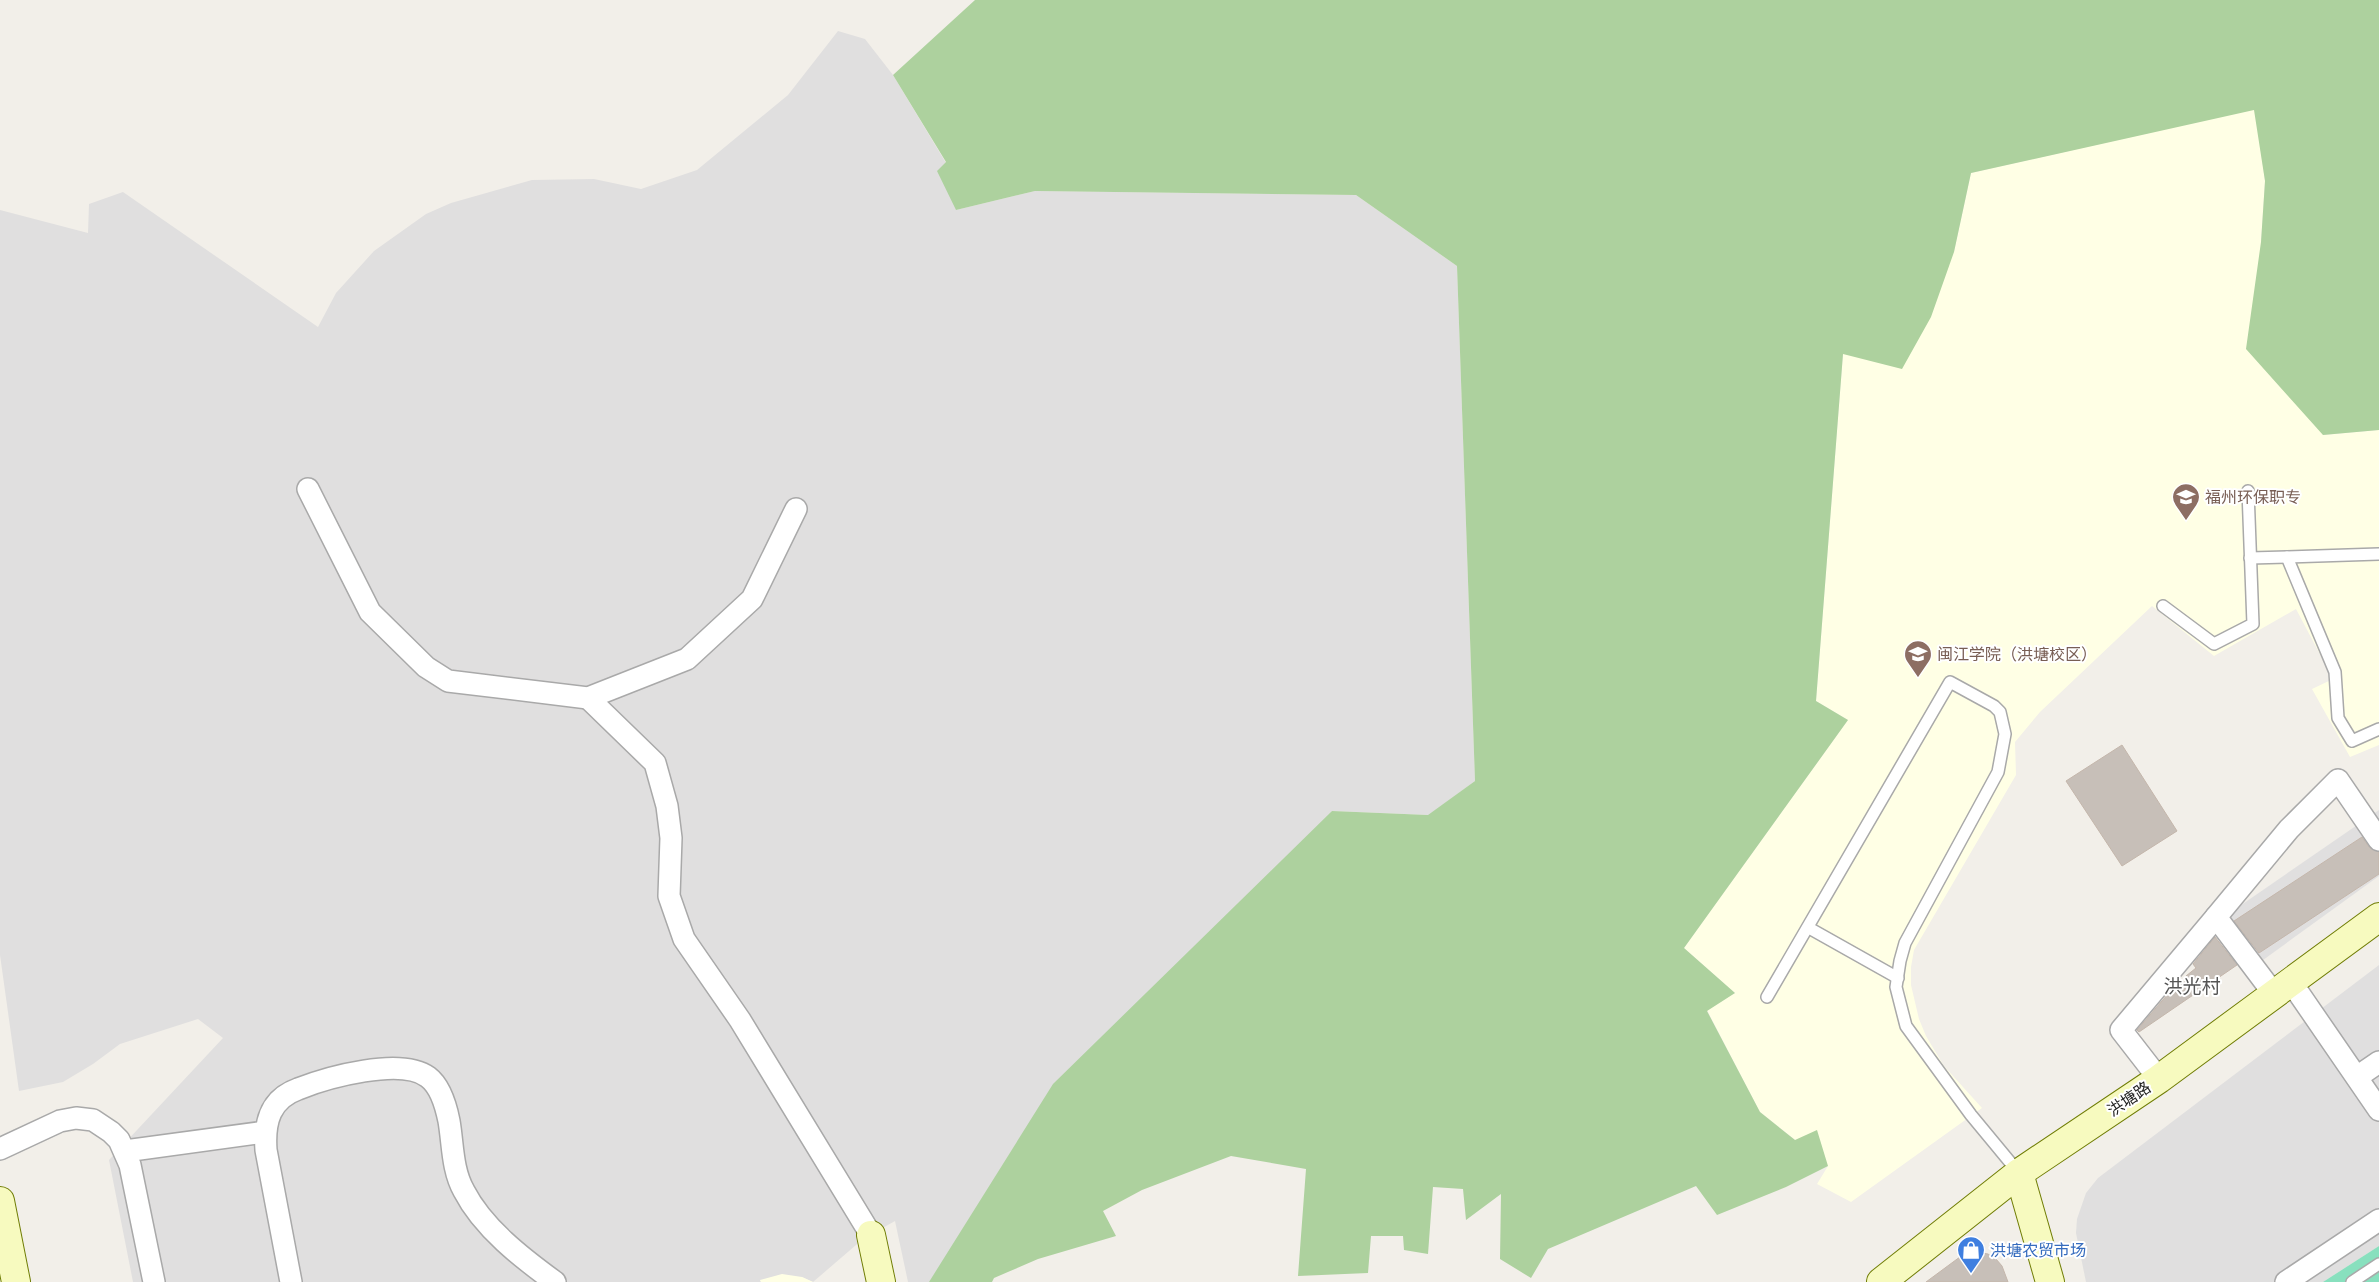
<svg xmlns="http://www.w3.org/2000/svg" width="2379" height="1282" viewBox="0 0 2379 1282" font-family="'DejaVu Sans','Noto Sans SC',sans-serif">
	<rect width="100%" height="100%" fill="#f2efe9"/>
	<!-- residential -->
	<g fill="#e0dfdf">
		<polygon points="838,31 865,39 893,75 946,163 956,210 1035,191 1356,195 1457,266 1475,781 1429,815 1332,811 929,1282 908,1282 895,1221 863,1239 813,1282 802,1277 760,1280 761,1282 133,1282 109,1160 223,1038 198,1019 120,1044 93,1064 63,1082 19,1091 0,955 0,210 88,233 89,204 123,192 318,327 336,293 374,251 426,214 451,203 532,180 594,179 641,189 697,170 788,95"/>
		<polygon points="2379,810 2379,876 2252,968 2218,921"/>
		<polygon points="2379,965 2379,1246 2323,1282 2086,1282 2076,1233 2077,1219 2086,1193 2098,1178"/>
	</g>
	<!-- education -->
	<g fill="#ffffe5">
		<polygon points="2255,109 2265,181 2261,242 2323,435 2379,430 2379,745 2350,757 2312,689 2333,679 2296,609 2214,656 2152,606 2040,712 2015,742 2016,775 1914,950 1911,967 1911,985 1919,1019 1926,1036 1944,1066 1982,1108 1851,1202 1817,1184 1828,1166 1760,1112 1707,1010 1735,993 1684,948 1848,720 1816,701 1843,354 1954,252 1971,173"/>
		<polygon points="782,1274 802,1277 813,1282 761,1282 760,1280"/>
	</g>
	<!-- forest -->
	<polygon fill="#add19e" points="975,0 2379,0 2379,430 2323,435 2246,349 2261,242 2265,181 2254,110 1971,173 1954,252 1931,317 1902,369 1843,354 1816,701 1848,720 1684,948 1735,993 1707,1011 1760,1112 1795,1140 1817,1130 1828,1166 1786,1187 1717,1215 1696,1186 1548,1249 1531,1278 1500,1259 1501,1194 1466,1220 1463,1189 1433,1187 1428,1254 1404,1250 1403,1236 1371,1236 1368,1273 1298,1276 1306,1169 1231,1156 1142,1190 1103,1211 1116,1236 1038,1259 994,1278 992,1282 929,1282 1053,1084 1332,811 1428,815 1475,781 1457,266 1356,195 1035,191 956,210 937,171 946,162 893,75"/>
	<!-- pitch -->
	<polygon fill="#88e0be" points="2379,1246 2379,1282 2323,1282"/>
	<!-- building -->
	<g fill="#c7bfb8" stroke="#c4b6ab">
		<polygon points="2122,745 2177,831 2122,866 2066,781"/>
		<polygon points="2362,837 2369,847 2379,852 2379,874 2259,953 2234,921"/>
		<polygon points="2215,937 2237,965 2139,1032 2137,1030 2168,994 2188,979 2186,976 2196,968 2193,964"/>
		<polygon points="1968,1251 1988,1254 1996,1259 2002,1266 2008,1282 1926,1282"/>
	</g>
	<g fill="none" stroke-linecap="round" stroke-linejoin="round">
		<!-- lane casing -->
		<g stroke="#a9a9a9" stroke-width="14">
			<g id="lane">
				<polyline points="2379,554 2287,557 2335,672 2338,718 2352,741 2379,729"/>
				<polyline points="2250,558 2287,557"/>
				<polyline points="2163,606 2214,644 2253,624 2248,491"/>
				<polyline points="1809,928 1898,978"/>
				<polyline points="1767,997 1950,682 1994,706 2000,712 2005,734 1998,772 1905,943 1900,961 1896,987 1906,1026 1971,1115 2019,1173"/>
				<polyline points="2352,1282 2379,1264"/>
			</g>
		</g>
		<!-- street casing -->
		<g stroke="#a9a9a9" stroke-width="24">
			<g id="street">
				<polyline points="308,489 370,612 426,667 448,681 588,698 687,659 752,599 796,509"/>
				<polyline points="588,698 655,763 667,806 671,838 669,896 684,939 740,1020 871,1235"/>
				<polyline points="2291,982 2379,1110"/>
				<polyline points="2274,994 2216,917 2289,829 2338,780 2379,840"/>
				<polyline points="2357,1077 2379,1062"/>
				<polyline points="2159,1079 2121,1030 2216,917"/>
				<polyline points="0,1149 60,1121 76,1118 93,1120 111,1132 119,1140 130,1165 154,1282"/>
				<polyline points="125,1151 265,1132"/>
				<path d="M291,1282L266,1150C264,1122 270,1099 298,1089C328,1077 401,1057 428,1077C440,1086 446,1106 449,1121C453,1144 452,1170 464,1191C483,1228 522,1258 555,1282"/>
				<polyline points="2286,1282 2379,1220"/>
			</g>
		</g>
		<!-- secondary casing -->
		<g stroke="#707d05" stroke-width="30">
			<g id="secondary">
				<polyline points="2019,1173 2050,1282"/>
				<polyline points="0,1201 16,1282"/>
				<polyline points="871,1235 881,1282"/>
				<polyline points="1881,1282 2019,1173 2159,1079 2379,917"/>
			</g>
		</g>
		<!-- lane -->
		<use href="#lane" stroke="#fff" stroke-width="11"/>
		<!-- street -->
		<use href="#street" stroke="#fff" stroke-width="21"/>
		<!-- secondary -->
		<use href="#secondary" stroke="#f7fabf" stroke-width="28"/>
	</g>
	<!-- icons -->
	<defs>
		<g id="university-pin" transform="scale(1.4375)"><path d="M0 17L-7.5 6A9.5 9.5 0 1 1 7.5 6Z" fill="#8d6e63" stroke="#fff"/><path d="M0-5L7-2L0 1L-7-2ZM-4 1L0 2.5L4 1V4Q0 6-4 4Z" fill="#fff"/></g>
		<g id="shop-pin" transform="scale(1.4375)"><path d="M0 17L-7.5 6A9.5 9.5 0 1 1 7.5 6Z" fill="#3f7fe0" stroke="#fff"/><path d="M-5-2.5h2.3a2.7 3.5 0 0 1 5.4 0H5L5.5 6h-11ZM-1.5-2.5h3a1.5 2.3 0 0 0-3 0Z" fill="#fff"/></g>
	</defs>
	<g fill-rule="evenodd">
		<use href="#university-pin" x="2186" y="497"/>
		<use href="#university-pin" x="1918" y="654"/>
		<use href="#shop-pin" x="1971" y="1250"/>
	</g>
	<g text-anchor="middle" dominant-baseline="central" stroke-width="4" stroke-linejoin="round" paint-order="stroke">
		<!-- education labels -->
		<g font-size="16" fill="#785e54" stroke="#fff" text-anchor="start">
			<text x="2205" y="497">福州环保职专</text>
			<text x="1937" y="654">闽江学院（洪塘校区）</text>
		</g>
		<!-- street labels -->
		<g font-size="16" fill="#222" stroke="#fff">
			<text transform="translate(2129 1099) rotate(-34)">洪塘路</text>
		</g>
		<!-- shop labels -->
		<g font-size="16" fill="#366cbe" stroke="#fff" text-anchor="start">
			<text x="1990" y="1250">洪塘农贸市场</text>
		</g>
		<!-- quarter labels -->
		<g font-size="19" fill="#555" stroke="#fff">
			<text x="2192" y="986">洪光村</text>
		</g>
	</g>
</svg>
